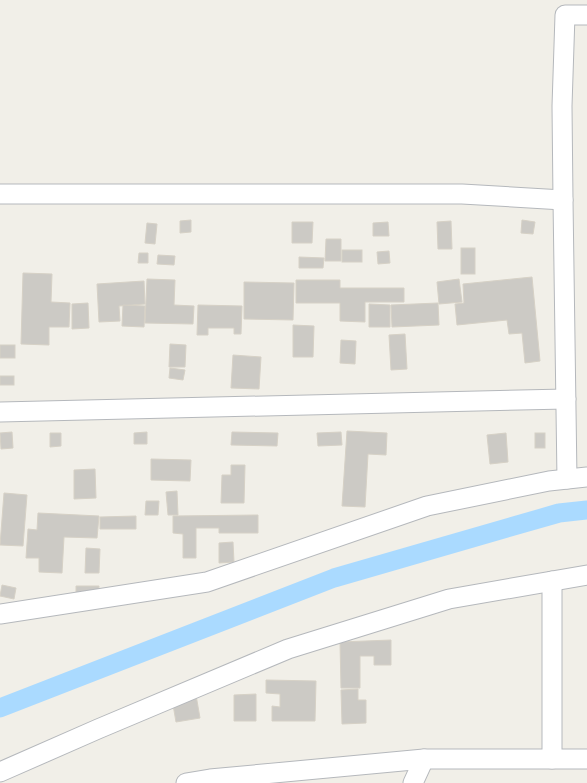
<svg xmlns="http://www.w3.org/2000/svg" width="587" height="783" viewBox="0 0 587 783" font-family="'Nunito Sans',sans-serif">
	<rect width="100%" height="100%" fill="#f1efe8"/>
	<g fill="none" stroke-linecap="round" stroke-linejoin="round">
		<!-- canal -->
		<polyline stroke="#aadaff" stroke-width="19" points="0,708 334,578 559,513 587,510"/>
	</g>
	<!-- building -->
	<g fill="#cccac5" stroke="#d6d1c6">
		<polygon points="191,220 191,232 180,233 180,221"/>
		<polygon points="522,220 535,222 533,234 521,233"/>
		<polygon points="451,221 452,249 438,249 437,222"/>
		<polygon points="292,222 313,222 312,243 292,243"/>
		<polygon points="388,222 389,236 373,236 373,223"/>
		<polygon points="147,223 157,224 155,244 145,243"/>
		<polygon points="326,239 341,239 341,261 325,261"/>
		<rect x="461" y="248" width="14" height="26"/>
		<rect x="342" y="250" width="20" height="12"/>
		<polygon points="389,251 390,263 378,264 377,252"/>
		<polygon points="139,253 148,253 148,263 138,263"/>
		<polygon points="158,255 175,256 174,265 157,264"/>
		<polygon points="299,257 324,258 323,268 299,268"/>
		<polygon points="23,273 52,274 51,302 70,303 69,327 49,327 49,345 21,344"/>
		<polygon points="532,277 540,361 525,363 522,333 509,334 507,320 457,325 455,304 464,303 463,284"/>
		<polygon points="147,279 175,280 174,305 194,306 193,324 145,323"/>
		<polygon points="459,279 462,302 439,304 437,282"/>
		<polygon points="296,280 340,280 340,288 404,288 404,302 365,302 365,322 340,321 340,303 296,303"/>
		<polygon points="144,281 145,304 119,306 120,321 99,322 97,284"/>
		<polygon points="244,282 294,283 293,320 244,319"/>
		<polygon points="88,303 89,328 72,329 72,304"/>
		<polygon points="438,303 439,325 392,327 391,305"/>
		<polygon points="369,304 390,305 390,327 369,327"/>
		<polygon points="123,305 145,306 144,327 122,326"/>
		<polygon points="198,305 242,306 241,334 234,334 234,328 208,328 208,335 197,335"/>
		<polygon points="293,325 314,326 313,357 293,357"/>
		<polygon points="405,334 407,369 391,370 389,335"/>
		<polygon points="341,340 356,341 355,364 340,363"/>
		<polygon points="170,344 186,345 185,367 169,367"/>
		<rect x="0" y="345" width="15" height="13"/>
		<polygon points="233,355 261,357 259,389 231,388"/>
		<polygon points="170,368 185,370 183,380 169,378"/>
		<rect x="0" y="376" width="14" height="9"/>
		<polygon points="347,431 387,433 386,455 368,454 365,507 342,506"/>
		<polygon points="12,432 13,448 1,449 0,433"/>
		<polygon points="147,432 147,444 134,444 134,433"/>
		<polygon points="232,432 278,433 277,446 231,445"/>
		<polygon points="341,432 342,445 318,446 317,433"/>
		<polygon points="50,433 61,433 61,446 50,447"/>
		<polygon points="506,433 508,462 490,464 487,435"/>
		<rect x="535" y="433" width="10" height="15"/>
		<polygon points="151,459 191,460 190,481 151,480"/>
		<polygon points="231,465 245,465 244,503 221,503 222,475 231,475"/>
		<polygon points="95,469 96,498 74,499 74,470"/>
		<polygon points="177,491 178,515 168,515 166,492"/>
		<polygon points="4,493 27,495 23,546 0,545"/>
		<polygon points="146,501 159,501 158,515 145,515"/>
		<polygon points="38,513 99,516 97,538 64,537 62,573 39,572 39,558 26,558 28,529 37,530"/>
		<polygon points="258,515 258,533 219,533 219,528 196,528 196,558 183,558 183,534 173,533 173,516"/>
		<polygon points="136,516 136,529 100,529 100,517"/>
		<polygon points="233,542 234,562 219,563 219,543"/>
		<polygon points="86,548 100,549 99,573 85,573"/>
		<polygon points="2,585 16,588 14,599 0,596"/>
		<polygon points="76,586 99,586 98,599 76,598"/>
		<polygon points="391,640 391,665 374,665 374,656 360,656 360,688 341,688 340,642"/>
		<polygon points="266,680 316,681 315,721 272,721 272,706 280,707 280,694 266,693"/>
		<polygon points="358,689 358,700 366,700 366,723 342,724 341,690"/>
		<polygon points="256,694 256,721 234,721 234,695"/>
		<polygon points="196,695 200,718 176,722 172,699"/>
	</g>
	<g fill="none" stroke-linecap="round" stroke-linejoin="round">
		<!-- minor casing -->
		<g stroke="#b5b8bc" stroke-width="21">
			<g id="minor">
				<polyline points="0,194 462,194 563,200"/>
				<polyline points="0,412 566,399"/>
				<polyline points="567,479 563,200 562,106 565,15 587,15"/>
				<polyline points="0,614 207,582 427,506 549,481 587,477"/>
				<polyline points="552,759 552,581"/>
				<polyline points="0,772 98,729 288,649 449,599 587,575"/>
				<polyline points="186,783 210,779 424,759 587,759"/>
				<polyline points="413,783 424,759"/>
			</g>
		</g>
		<!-- minor -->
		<use href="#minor" stroke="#fff" stroke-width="19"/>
	</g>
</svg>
